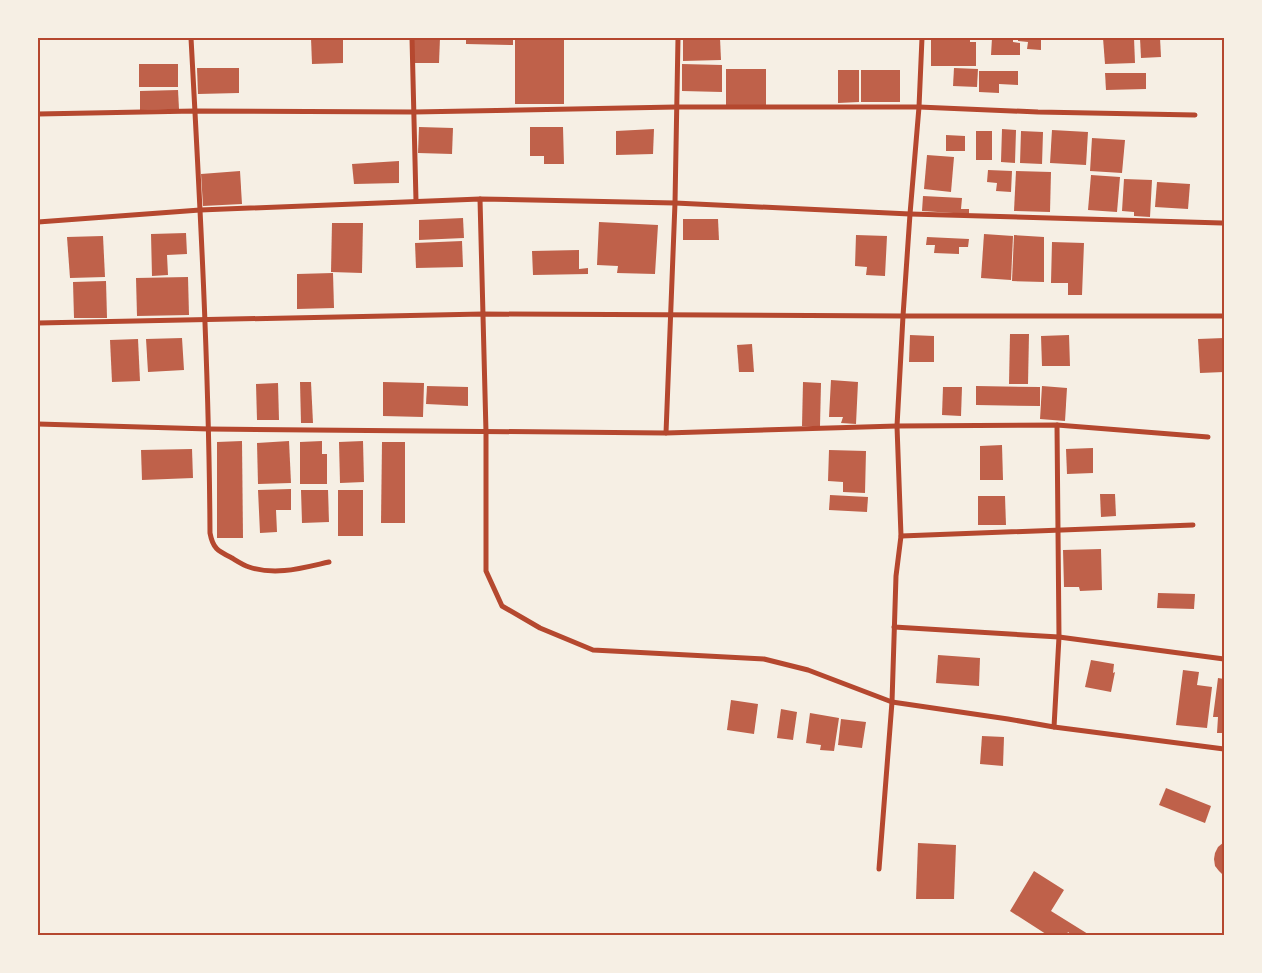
<svg xmlns="http://www.w3.org/2000/svg" width="1262" height="973" viewBox="0 0 1262 973" font-family="Karla,sans-serif">
	<rect width="100%" height="100%" fill="#f6efe4"/>
	<!-- building -->
	<g fill="#bf614a">
		<polygon points="311,38 343,38 343,63 312,64"/>
		<polygon points="414,38 440,38 439,63 414,63"/>
		<polygon points="466,38 513,38 513,45 466,44"/>
		<rect x="515" y="38" width="49" height="66"/>
		<polygon points="683,38 720,38 721,60 683,61"/>
		<polygon points="931,38 970,38 970,42 976,42 976,66 931,66"/>
		<polygon points="992,38 1013,38 1013,42 1020,43 1020,55 991,55"/>
		<polygon points="1018,38 1041,38 1041,50 1027,49 1028,42 1018,41"/>
		<polygon points="1103,38 1134,38 1135,63 1105,64"/>
		<polygon points="1140,38 1160,38 1161,57 1141,58"/>
		<rect x="139" y="64" width="39" height="23"/>
		<polygon points="682,64 722,65 722,92 682,91"/>
		<polygon points="197,68 239,68 239,93 198,94"/>
		<polygon points="954,68 978,69 977,87 953,86"/>
		<rect x="726" y="69" width="40" height="36"/>
		<polygon points="838,70 859,70 859,102 838,103"/>
		<rect x="861" y="70" width="39" height="32"/>
		<polygon points="979,71 1018,71 1018,85 999,84 999,93 979,92"/>
		<polygon points="1105,73 1146,73 1146,89 1106,90"/>
		<polygon points="178,90 179,109 140,110 140,91"/>
		<polygon points="419,127 453,128 452,154 418,153"/>
		<polygon points="530,127 563,127 564,164 544,164 544,156 530,156"/>
		<polygon points="654,129 653,154 616,155 616,131"/>
		<polygon points="1002,129 1016,130 1015,163 1001,162"/>
		<polygon points="1052,130 1088,132 1086,165 1050,163"/>
		<rect x="976" y="131" width="16" height="29"/>
		<polygon points="1021,131 1043,132 1042,164 1020,163"/>
		<polygon points="946,135 965,136 965,151 946,151"/>
		<polygon points="1092,138 1125,140 1122,173 1090,171"/>
		<polygon points="927,155 954,157 951,192 924,189"/>
		<polygon points="399,161 399,183 354,184 352,164"/>
		<polygon points="988,170 1012,171 1011,192 996,191 997,183 987,182"/>
		<polygon points="240,171 242,204 203,206 201,174"/>
		<polygon points="1016,171 1051,172 1050,212 1014,211"/>
		<polygon points="1091,175 1120,177 1117,212 1088,210"/>
		<polygon points="1124,179 1152,180 1150,217 1134,216 1134,212 1122,211"/>
		<polygon points="1157,182 1190,184 1188,209 1155,207"/>
		<polygon points="923,196 962,198 961,209 969,209 969,214 922,211"/>
		<polygon points="463,218 464,238 419,240 419,220"/>
		<polygon points="683,219 718,219 719,240 683,240"/>
		<polygon points="599,222 658,225 655,274 617,273 618,266 597,265"/>
		<polygon points="332,223 363,223 362,273 331,272"/>
		<polygon points="186,233 187,254 167,255 168,275 152,276 151,234"/>
		<polygon points="984,234 1013,236 1011,280 981,278"/>
		<polygon points="856,235 887,236 885,276 866,275 867,267 855,266"/>
		<polygon points="1014,235 1044,237 1044,282 1012,281"/>
		<polygon points="103,236 105,277 70,278 67,237"/>
		<polygon points="927,237 969,239 968,247 959,247 959,254 934,253 935,245 926,245"/>
		<polygon points="462,241 463,267 416,268 415,243"/>
		<polygon points="1052,242 1084,243 1082,295 1068,295 1068,283 1051,283"/>
		<polygon points="579,250 579,269 588,268 588,274 533,275 532,251"/>
		<polygon points="333,273 334,308 297,309 297,274"/>
		<polygon points="188,277 189,315 137,316 136,278"/>
		<polygon points="106,281 107,318 74,318 73,282"/>
		<polygon points="1010,334 1029,334 1028,384 1009,384"/>
		<polygon points="910,335 934,336 934,362 909,362"/>
		<polygon points="1069,335 1070,366 1042,366 1041,336"/>
		<polygon points="182,338 184,370 148,372 146,339"/>
		<polygon points="1224,338 1224,372 1200,373 1198,339"/>
		<polygon points="138,339 140,381 112,382 110,340"/>
		<polygon points="752,344 754,372 739,372 737,345"/>
		<polygon points="831,380 858,382 856,424 841,423 843,417 829,417"/>
		<polygon points="300,382 311,382 313,423 301,423"/>
		<polygon points="383,382 424,383 423,417 383,416"/>
		<polygon points="803,382 821,383 820,426 802,426"/>
		<polygon points="278,383 279,420 257,420 256,384"/>
		<polygon points="427,386 468,387 468,406 426,404"/>
		<polygon points="976,386 1040,387 1040,406 976,405"/>
		<polygon points="1042,386 1067,388 1065,421 1040,419"/>
		<polygon points="943,387 962,387 961,416 942,415"/>
		<polygon points="242,441 243,538 217,538 217,442"/>
		<polygon points="289,441 291,483 258,484 257,443"/>
		<polygon points="322,441 322,454 327,454 327,484 300,484 300,442"/>
		<polygon points="363,441 364,482 340,483 339,442"/>
		<polygon points="382,442 405,442 405,523 381,523"/>
		<polygon points="1002,445 1003,480 980,480 980,446"/>
		<polygon points="1093,448 1093,473 1067,474 1066,449"/>
		<polygon points="192,449 193,478 142,480 141,450"/>
		<polygon points="829,450 866,451 865,493 843,492 843,482 828,481"/>
		<polygon points="291,489 291,510 276,510 277,532 260,533 258,490"/>
		<polygon points="301,490 328,490 329,522 302,523"/>
		<rect x="338" y="490" width="25" height="46"/>
		<polygon points="1100,494 1115,494 1116,516 1101,517"/>
		<polygon points="830,495 868,497 867,512 829,510"/>
		<polygon points="978,496 1005,496 1006,525 978,525"/>
		<polygon points="1101,549 1102,590 1080,591 1079,587 1064,587 1063,550"/>
		<polygon points="1158,593 1195,594 1194,609 1157,608"/>
		<polygon points="938,655 980,658 979,686 936,683"/>
		<polygon points="1091,660 1114,664 1113,673 1115,672 1111,692 1085,687"/>
		<polygon points="1183,670 1199,672 1197,685 1212,687 1207,728 1176,725"/>
		<polygon points="1218,678 1224,679 1224,733 1217,733 1218,717 1213,717"/>
		<polygon points="731,700 758,704 754,734 727,730"/>
		<polygon points="781,709 797,712 793,740 777,738"/>
		<polygon points="810,713 839,718 834,751 820,750 821,745 806,743"/>
		<polygon points="841,719 866,722 862,748 838,745"/>
		<polygon points="982,736 1004,737 1003,766 980,764"/>
		<polygon points="1166,788 1211,806 1205,823 1159,805"/>
		<polygon points="1224,842 1224,876 1219,871 1215,866 1214,859 1215,853 1218,847"/>
		<polygon points="918,843 956,845 954,899 916,899"/>
		<polygon points="1034,871 1064,890 1051,911 1088,934 1087,936 1073,936 1068,932 1066,936 1049,936 1010,911"/>
	</g>
	<g fill="none" stroke-linecap="round" stroke-linejoin="round">
		<!-- minor -->
		<g stroke="#b5482f" stroke-width="5">
			<path d="M191,38C200,203 209,368 210,533C213,549 218,551 232,558C237,561 243,565 249,567C276,576 302,568 329,562"/>
			<polyline points="412,38 416,201"/>
			<polyline points="922,38 919,107 910,214 903,316 1224,316"/>
			<polyline points="38,114 195,111 414,112 676,107 919,107 1038,112 1195,115"/>
			<polyline points="480,199 486,432 486,571 502,606 540,628 593,650 764,659 808,670 892,702 1008,719 1054,727 1224,749"/>
			<polyline points="38,222 200,210 480,199 675,203 910,214 1222,223"/>
			<polyline points="38,323 483,314 903,316 897,426 901,536 896,576 892,702 879,869"/>
			<polyline points="38,424 209,429 666,433 897,426 1057,425 1208,437"/>
			<polyline points="666,433 675,203 678,38"/>
			<polyline points="901,536 1193,525"/>
			<polyline points="894,627 1059,637 1224,659"/>
			<polyline points="1054,727 1059,637 1057,425"/>
		</g>
	</g>
	<!-- border -->
	<rect width="1262" height="973" fill="none" stroke="#f6efe4" stroke-width="78"/>
	<rect x="39" y="39" width="1184" height="895" fill="none" stroke="#b5482f" stroke-width="2"/>
</svg>
